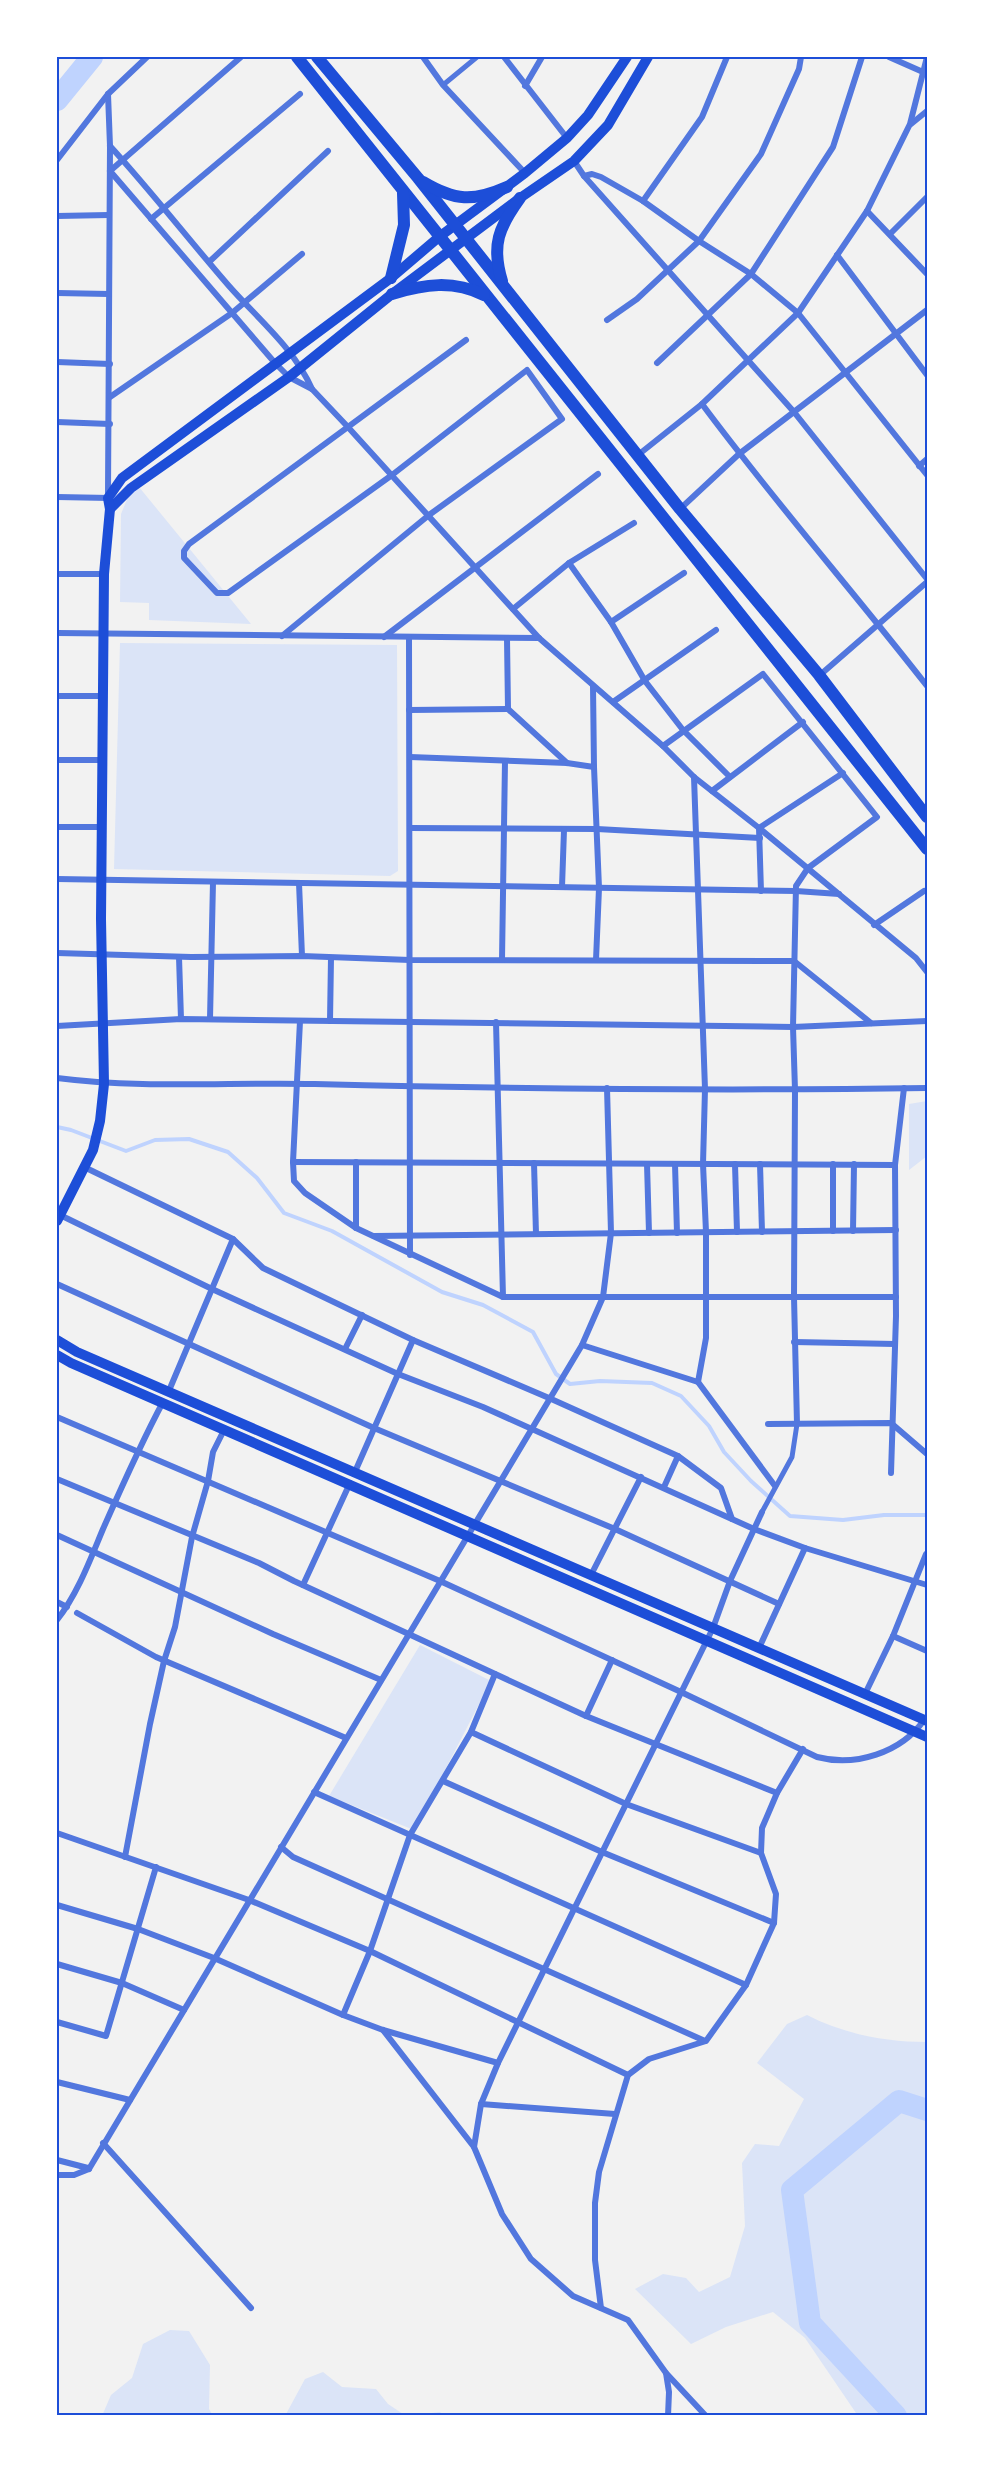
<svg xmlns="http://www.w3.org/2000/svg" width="984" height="2473" viewBox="0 0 984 2473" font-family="'Nunito Sans',sans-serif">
	<rect width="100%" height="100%" fill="#f2f2f2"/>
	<!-- green -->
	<g fill="#dbe4f7">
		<polygon points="139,487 251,624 149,620 149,603 120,602 121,514 128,497"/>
		<polygon points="120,643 397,645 398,871 390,876 114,869"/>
		<polygon points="927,1101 927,1156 909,1170 909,1104"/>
		<polygon points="420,1645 491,1681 414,1830 329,1796"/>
		<path d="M807,2015C844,2034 885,2042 927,2042V2416H865L856,2413L805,2338L773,2312L726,2327L691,2344L635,2289L663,2274L686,2278L699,2292L730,2277L745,2226L742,2163L755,2144L779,2146L804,2099L757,2063L787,2024Z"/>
		<polygon points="170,2330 189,2331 210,2365 209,2409 213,2416 102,2416 111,2395 132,2378 143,2344"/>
		<polygon points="323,2372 342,2387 376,2389 388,2404 406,2416 440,2412 444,2416 285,2416 305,2379"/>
	</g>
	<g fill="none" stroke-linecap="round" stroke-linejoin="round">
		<!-- stream -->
		<polyline stroke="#bfd3fe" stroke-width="4" points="57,1127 71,1130 126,1151 155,1140 189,1139 228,1152 257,1178 284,1213 332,1231 442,1292 483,1305 533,1332 556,1374 570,1384 600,1381 652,1383 681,1396 709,1426 724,1452 751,1481 790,1516 843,1520 884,1515 927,1515"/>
		<!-- river -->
		<g stroke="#bfd3fe" stroke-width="22">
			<polyline points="57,100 92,57"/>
			<polyline points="896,2416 810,2323 792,2190 899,2101 927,2110"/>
		</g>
		<!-- pedestrian -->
		<g stroke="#5277de" stroke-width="5">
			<polyline points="443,85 477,57"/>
			<polyline points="762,1512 792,1457 797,1424"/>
		</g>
		<!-- minor -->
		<g stroke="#5277de" stroke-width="6">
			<polyline points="241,57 110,171 275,363 289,377 312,389 347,426 539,638 663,746 694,777 759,828 916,958 927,972"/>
			<polyline points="423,57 443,85 525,173"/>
			<polyline points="504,57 567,138"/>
			<polyline points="889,57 923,72"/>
			<polyline points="525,86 542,57"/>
			<polyline points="108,94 110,146 108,494"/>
			<polyline points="911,124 927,111"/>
			<path d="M110,146C151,191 189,240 229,286C258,319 294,348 312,389"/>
			<polyline points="57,160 108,94 147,57"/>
			<polyline points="574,161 584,176 794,412 927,579"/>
			<polyline points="584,176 592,174 601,177 643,201 699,241 751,274 798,313 927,475"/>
			<polyline points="643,201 702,117 727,57"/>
			<polyline points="867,211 927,274"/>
			<polyline points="57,216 109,215"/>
			<polyline points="151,219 300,94"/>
			<polyline points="890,234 927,197"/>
			<polyline points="837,255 927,375"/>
			<polyline points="209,262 328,151"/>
			<polyline points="57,293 109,294"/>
			<polyline points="607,320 637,299 699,241 761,154 799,69 801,57"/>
			<polyline points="57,362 110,364"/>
			<polyline points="657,363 751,274 833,147 862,57"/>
			<polyline points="110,397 232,313 302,254"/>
			<path d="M702,404C774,501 853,591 927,686"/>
			<polyline points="57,422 110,424"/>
			<polyline points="638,455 702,404 798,313 867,211 910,124 927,57"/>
			<polyline points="919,466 927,459"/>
			<polyline points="57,497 110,498"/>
			<polyline points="680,509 739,454 927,310"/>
			<polyline points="569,563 611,622 645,681 683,730 730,777"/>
			<polyline points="57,574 104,574"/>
			<polyline points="513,609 569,563 634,523"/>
			<polyline points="611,622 684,573"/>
			<polyline points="57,633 539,638"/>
			<polyline points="282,636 429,515 562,419 527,370 392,475 228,593 217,593 184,558 184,551 189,544 466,340"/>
			<polyline points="384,637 598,474"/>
			<polyline points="409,637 410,1255"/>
			<polyline points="507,639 508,709 567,763"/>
			<polyline points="820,675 927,582"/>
			<polyline points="593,686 594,767 599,888 596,960"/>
			<polyline points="57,696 104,696"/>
			<polyline points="613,702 716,630"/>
			<polyline points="409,710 508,709"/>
			<polyline points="663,746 763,674 877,817 808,868 796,886 793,1027 795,1090 794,1297 797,1424"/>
			<polyline points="410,757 567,763 594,767"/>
			<polyline points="57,760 103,760"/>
			<polyline points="694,777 705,1089 703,1164 706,1232 706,1338 698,1382"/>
			<polyline points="712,791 803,722"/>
			<polyline points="57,827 103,827"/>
			<polyline points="410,828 597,829 760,838"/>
			<polyline points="57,879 796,891 839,894"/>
			<polyline points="299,883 302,956"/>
			<polyline points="562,887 564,830"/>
			<polyline points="761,891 759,828 843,773"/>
			<polyline points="874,925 924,891"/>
			<polyline points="57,953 191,957 302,956 410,960 794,961 871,1023"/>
			<polyline points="179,957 181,1019"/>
			<polyline points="502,960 505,761"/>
			<polyline points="210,1019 213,882"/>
			<polyline points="300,1021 293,1162 294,1181 305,1193 356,1228 503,1297 896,1297"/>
			<polyline points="330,1021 331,958"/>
			<polyline points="496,1022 503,1297"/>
			<polyline points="57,1026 181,1019 793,1027 927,1021"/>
			<path d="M57,1078C142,1089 229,1082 315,1084C519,1089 723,1091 927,1088"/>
			<polyline points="293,1162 895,1165"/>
			<polyline points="356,1162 356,1228"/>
			<polyline points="534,1163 536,1234"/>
			<polyline points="647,1164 649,1233"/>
			<polyline points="675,1164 677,1233"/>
			<polyline points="735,1164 737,1232"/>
			<polyline points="760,1164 762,1232"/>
			<polyline points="84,1167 233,1239 263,1268 413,1340 549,1398 678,1456 721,1488 732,1519"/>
			<polyline points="60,1215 212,1289 398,1374 483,1407 754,1529 805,1548 927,1585"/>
			<polyline points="833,1231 833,1164"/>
			<polyline points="853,1231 854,1164"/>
			<polyline points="374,1236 896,1230"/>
			<polyline points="57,1284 374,1428 615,1529 779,1604"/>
			<polyline points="794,1342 895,1344"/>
			<polyline points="582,1345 698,1382 775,1486"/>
			<polyline points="345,1349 362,1315"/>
			<polyline points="168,1393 233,1239"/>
			<path d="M57,1417L440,1581L681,1692L817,1757C855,1767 901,1753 924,1720"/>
			<polyline points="768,1424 891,1423 927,1454"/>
			<polyline points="891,1473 896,1316 895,1165 904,1088"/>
			<polyline points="354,1474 413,1340"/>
			<polyline points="57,1479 259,1563 294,1581 586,1716 777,1793"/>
			<polyline points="664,1487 678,1456"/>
			<polyline points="57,1535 273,1634 381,1680"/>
			<polyline points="591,1575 641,1477"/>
			<polyline points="303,1585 350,1483"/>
			<polyline points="57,1602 67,1607"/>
			<polyline points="77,1613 156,1657 346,1738"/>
			<path d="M57,1620C78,1593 90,1560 103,1529C122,1486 141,1443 163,1402"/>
			<polyline points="893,1636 927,1651"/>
			<polyline points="759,1648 805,1548"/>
			<polyline points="865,1694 893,1636 926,1554"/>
			<polyline points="586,1716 612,1660"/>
			<polyline points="471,1732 626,1804 761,1853"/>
			<polyline points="443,1781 602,1852 774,1923"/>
			<polyline points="314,1792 746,1985"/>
			<polyline points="57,1833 249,1900 370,1951 628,2075"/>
			<polyline points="281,1847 293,1857 705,2041"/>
			<polyline points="125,1857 150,1724 164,1661 175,1627 192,1537 208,1481 213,1452 224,1430"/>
			<polyline points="57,1905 138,1929 214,1958 343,2015 383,2030 498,2063"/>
			<polyline points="57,1964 122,1983 184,2010"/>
			<polyline points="343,2015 370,1951 410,1835 471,1732 495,1674"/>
			<polyline points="57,2022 106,2036 156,1867"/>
			<polyline points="383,2030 474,2147 502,2214 531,2259 573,2296 628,2320 666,2373 706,2416"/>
			<polyline points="57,2082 130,2100"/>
			<polyline points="481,2104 615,2114"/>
			<polyline points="103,2143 251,2308"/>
			<polyline points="474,2147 481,2104 498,2063 713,1628 730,1581 762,1512"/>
			<polyline points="57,2160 88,2168"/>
			<polyline points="89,2169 582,1345 603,1297 611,1233 607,1088"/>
			<polyline points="57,2175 74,2175 89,2169"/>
			<polyline points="601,2308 595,2260 595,2203 599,2172 628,2075 649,2059 706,2041 746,1985 774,1923 776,1894 761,1853 762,1828 777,1793 803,1749"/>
			<polyline points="666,2373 669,2392 668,2416"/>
		</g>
		<!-- secondary -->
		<g stroke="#1d4ed8" stroke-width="10">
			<polyline points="110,509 131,488 289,377 392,294 520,198 574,161 608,125 648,57"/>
			<polyline points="57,1221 93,1150 100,1121 104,1084 101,919 104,574 110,509 108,498 122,478 391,278 439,237 525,173 567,138 588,115 627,57"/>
			<polyline points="57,1340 77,1352 927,1721"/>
			<polyline points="57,1355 71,1363 927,1737"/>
		</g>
		<!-- primary -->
		<g stroke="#1d4ed8" stroke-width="12">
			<polyline points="297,57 927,849"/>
			<polyline points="317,57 418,178 680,509 819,675 927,817"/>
			<path d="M423,182C455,201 473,202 507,187"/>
			<polyline points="391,278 404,225 403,193"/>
			<path d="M502,281C491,245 499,227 520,198"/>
			<path d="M392,294C425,284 453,280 484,295"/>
		</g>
	</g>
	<!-- border -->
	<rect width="984" height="2473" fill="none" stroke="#ffffff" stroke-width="117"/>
	<rect x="58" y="58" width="868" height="2356" fill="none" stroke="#1d4ed8" stroke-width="2"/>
</svg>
